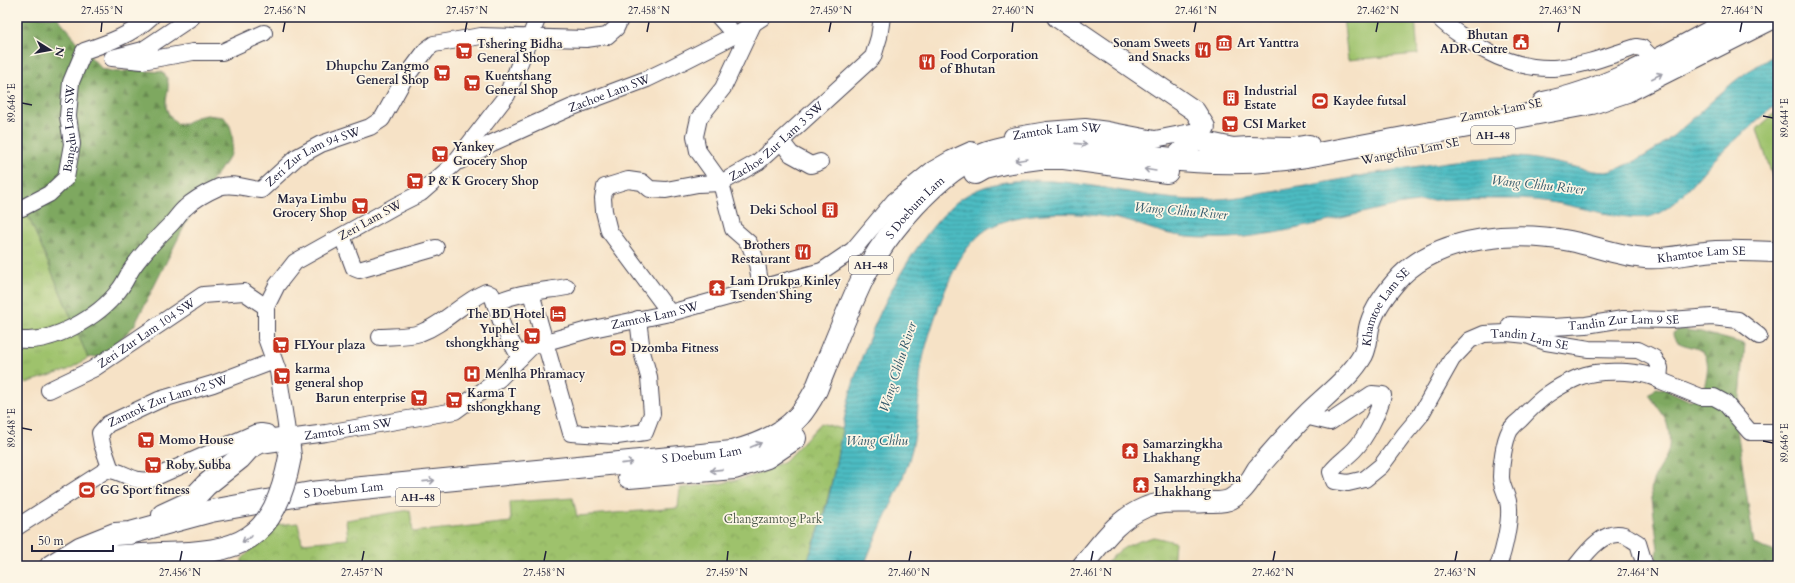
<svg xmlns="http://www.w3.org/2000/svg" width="1795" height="583" viewBox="0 0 1795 583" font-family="Cardo,serif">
	<defs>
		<pattern id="grass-tufts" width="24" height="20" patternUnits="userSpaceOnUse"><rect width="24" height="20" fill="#9ec26c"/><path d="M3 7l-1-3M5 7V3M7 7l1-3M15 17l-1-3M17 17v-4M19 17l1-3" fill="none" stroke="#88a65e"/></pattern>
		<pattern id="forest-firs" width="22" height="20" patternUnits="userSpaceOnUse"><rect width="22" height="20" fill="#7ea860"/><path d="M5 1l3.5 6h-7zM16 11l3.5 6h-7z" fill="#678850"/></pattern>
		<pattern id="park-crowns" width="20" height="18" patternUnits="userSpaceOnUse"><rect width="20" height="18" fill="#9ec26c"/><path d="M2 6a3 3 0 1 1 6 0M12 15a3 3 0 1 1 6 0" fill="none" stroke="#88a65e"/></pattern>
		<pattern id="water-rules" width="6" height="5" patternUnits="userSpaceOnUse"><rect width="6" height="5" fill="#4ebcc2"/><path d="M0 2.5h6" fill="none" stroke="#40989f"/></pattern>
	</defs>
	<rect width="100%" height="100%" fill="#fcf5e5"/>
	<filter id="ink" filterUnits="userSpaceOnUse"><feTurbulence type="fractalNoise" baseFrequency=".025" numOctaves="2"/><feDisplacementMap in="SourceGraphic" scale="8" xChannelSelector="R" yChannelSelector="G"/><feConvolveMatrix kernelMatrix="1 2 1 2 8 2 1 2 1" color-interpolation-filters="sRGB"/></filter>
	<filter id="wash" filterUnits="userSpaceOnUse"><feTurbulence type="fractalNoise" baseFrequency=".012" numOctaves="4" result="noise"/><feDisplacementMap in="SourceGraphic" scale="16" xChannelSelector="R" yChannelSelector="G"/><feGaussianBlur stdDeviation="0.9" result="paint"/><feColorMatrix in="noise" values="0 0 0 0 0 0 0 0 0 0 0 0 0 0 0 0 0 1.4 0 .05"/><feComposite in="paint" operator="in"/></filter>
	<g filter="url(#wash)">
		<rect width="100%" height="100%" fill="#f6e2c6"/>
		<!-- grass -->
		<g fill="url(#grass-tufts)" stroke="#607254">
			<polygon points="17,189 88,358 68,370 26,383 17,377"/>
			<path d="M1154,537L1175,542L1173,566H1104C1120,547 1131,543 1154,537Z"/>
		</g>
		<!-- forest -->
		<g fill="url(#forest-firs)" stroke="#50654e">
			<path d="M17,17H57L72,34L74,39L102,69L118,72L135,70L162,72C173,81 166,92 166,105C166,112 172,118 177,124H186L196,117L207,115L224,117L230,126L232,133L233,143L231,154L192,211L134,326L111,349L101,356L88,358L17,189Z"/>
			<path d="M1679,329L1701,332L1745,344L1737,429L1754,544L1778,553V566H1655L1658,549L1651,491C1652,478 1658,470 1664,460C1672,449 1670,430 1665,418C1663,414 1652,399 1649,395L1656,388L1665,389L1690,401L1704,391C1705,379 1710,369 1706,357C1700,342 1673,350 1673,333Z"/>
		</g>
		<!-- park -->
		<path fill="url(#park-crowns)" stroke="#607254" d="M821,423L842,429C834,476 824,522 805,566H242V559L275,525L298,523L302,543L348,539L346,520L410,510L413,532L511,522L510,502L573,498L577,516L678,508L680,488L723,483L753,476L785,461Z"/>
		<!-- pitch -->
		<g fill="#9ec26c" stroke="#607254">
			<polygon points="1343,17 1415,17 1418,54 1348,60"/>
			<polygon points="1778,110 1778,194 1757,129"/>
		</g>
		<!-- water -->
		<path fill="url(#water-rules)" stroke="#386f7e" d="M1778,53V103C1757,122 1735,139 1715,159C1697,177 1676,208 1652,216C1631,223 1574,205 1550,202C1532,199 1513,199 1495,199C1463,198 1430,199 1398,205C1337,217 1269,241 1207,238C1193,238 1178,236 1165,233C1149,229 1134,222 1118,219C1083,212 1025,209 993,226C982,231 973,241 966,250C949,272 925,341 921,369C918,399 918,431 909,460C898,496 877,530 864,566H805C816,541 825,514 831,487C837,460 841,433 847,406C863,340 901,257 949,209C1006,150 1124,200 1196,200C1236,200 1276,191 1316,184C1376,173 1438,161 1499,157C1524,155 1550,162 1575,167C1584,169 1596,172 1606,172C1612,171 1619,168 1624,166C1664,151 1698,112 1730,85C1745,72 1762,63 1778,53Z"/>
	</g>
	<g filter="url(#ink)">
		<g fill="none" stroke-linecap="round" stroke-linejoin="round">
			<!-- minor casing -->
			<g stroke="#423f50" stroke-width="18">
				<g id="minor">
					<polyline points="192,17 143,50 112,58 142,61 193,52 222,52 264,33"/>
					<path id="s1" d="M538,17L507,95L453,165L421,193L395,206L295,262L277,285L266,307V338L278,371L288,438L326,433L455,411L499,379L532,346L588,330L670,313L822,271L853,250L894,201L932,170L951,159L971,150"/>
					<polyline points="719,17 735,35"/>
					<path d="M1438,17C1452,31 1469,41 1486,51C1543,81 1579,66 1636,47L1642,48L1654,60"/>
					<polyline points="754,22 723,88 699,118 695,136 698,151 721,183 733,229 749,243 757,263 761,289"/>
					<path id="s2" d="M1012,136L1047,130L1085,127L1108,130L1155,139L1191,132"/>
					<polyline points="781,141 791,154 811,165 820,162"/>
					<path id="s3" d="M460,161L492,143L534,124L570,108L647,79L670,68L735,35L763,17"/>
					<path id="s4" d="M17,208H22L49,194L66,178L72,144L68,116L71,82L84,51C108,43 133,34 151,17"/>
					<polyline points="342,236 354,268 359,270 436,248"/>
					<polyline points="531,293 571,433 617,436 645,432 652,414 649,377 642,352 638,319"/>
					<path d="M495,303C517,292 544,291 567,287"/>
					<path id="s5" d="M670,313L609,231L604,211L603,198L605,187L628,180L642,182L650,189L666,190L698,184L721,183L758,162L873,57L879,37L882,17"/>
					<path id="s6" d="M1510,325L1553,327L1586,325L1623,319L1670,320L1712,317L1738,320L1759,336"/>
					<path d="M380,337C393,336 407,337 420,333C445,324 462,302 486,292L492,295L503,327L520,358"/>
					<path id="s7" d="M17,339C50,346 100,316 119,290C125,283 128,274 133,267C144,251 158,237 171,224C176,219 180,212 185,208C194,199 208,192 219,187C232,182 247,189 261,190L297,157L321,144L370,127L382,119L403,81L427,49L434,44L481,36L586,39L607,36L616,28L621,17"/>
					<polyline points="1659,380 1701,397 1714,397 1725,403 1750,432 1778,432"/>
					<path id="s8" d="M49,390L93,369L203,295L244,292L266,307"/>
					<path id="s9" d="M1305,416L1330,422L1372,394L1383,395C1379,411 1366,438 1354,450C1346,458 1338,463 1331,472L1334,481L1348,483L1365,479L1381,466L1404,435L1420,416L1452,359L1470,340L1484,334L1507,333L1527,335L1546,342L1589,349L1638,350L1654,358L1660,368L1659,380C1643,370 1597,369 1579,377C1554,388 1540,398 1521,419C1517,422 1513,426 1510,430C1504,441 1501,464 1501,477C1501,485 1506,493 1508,501C1512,516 1504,551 1498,566"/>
					<path id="s10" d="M111,470L102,444L100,433L108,424L159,400L213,384L274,361"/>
					<path d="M17,527L106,470C122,469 131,483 149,480L255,433L261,432L267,433"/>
					<path d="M1576,566C1587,552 1604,529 1624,535C1629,537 1634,541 1638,543L1645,566"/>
				</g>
			</g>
			<!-- major casing -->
			<g stroke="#423f50" stroke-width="22">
				<g id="major">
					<polyline points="1057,17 1195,111 1205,127"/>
					<path d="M1543,102C1609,90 1677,48 1736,17"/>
					<polyline points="1205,142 1233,148 1249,147 1291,148 1309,145"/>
					<path id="s11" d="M1082,566C1101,544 1116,520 1144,508C1164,499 1185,504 1207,502C1214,502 1224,503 1231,499C1242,493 1251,480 1257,469C1273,451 1289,432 1306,415C1324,397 1351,377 1363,355C1368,345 1367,334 1370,324C1375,307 1389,289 1401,276C1442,235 1517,231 1570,241C1595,246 1619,256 1645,258C1665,260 1684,254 1705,252C1729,249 1753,252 1778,252"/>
				</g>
			</g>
			<!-- highway casing -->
			<g stroke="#423f50" stroke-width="24">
				<g id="highway">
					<polyline points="1175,159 1193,141"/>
					<polyline points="975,173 984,168 1004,163 1039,158 1064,158 1167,172"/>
					<polyline points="629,477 734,468 767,457 795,438"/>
					<polyline points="163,515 189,503 206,485 240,458 249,448 260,442 288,438 290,457"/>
					<path id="s12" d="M51,566L80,548L115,534L130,533L211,511L311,493L732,452C756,446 782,435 799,416C806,408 811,399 816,390C831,353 845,316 862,280C884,235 939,168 987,152C1020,141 1055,141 1089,145C1114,148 1138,155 1163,158C1211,164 1260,164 1307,156L1592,103L1627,91L1774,17"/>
					<polyline points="83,566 106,557 161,554"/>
				</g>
			</g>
			<!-- minor -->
			<use href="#minor" stroke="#fff" stroke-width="16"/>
			<!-- major -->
			<use href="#major" stroke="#fff" stroke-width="20"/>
			<!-- highway -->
			<use href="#highway" stroke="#fff" stroke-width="22"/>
			<!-- highway-bridge casing -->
			<g stroke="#423f50" stroke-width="24" stroke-linecap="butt">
				<path id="highway-bridge" d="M161,554C241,553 274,542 290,457"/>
			</g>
			<!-- highway-bridge -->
			<use href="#highway-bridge" stroke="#fff" stroke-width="22"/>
		</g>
		<!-- one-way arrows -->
		<defs><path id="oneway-shaft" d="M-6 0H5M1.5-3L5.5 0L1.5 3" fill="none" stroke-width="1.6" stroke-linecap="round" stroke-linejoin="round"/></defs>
		<g stroke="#9c9ca7">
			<use href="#oneway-shaft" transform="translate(1657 76) rotate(-27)"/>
			<use href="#oneway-shaft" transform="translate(1081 144) rotate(6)"/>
			<use href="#oneway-shaft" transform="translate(1021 160) rotate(171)"/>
			<use href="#oneway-shaft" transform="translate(1150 170) rotate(-171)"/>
			<use href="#oneway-shaft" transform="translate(756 445) rotate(-23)"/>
			<use href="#oneway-shaft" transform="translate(627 463) rotate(-6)"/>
			<use href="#oneway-shaft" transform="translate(716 470) rotate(174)"/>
			<use href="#oneway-shaft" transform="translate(429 481) rotate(-6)"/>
			<use href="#oneway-shaft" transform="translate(247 539) rotate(148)"/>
		</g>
	</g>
	<!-- ticks -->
	<path fill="none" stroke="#22223b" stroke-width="1.5" d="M101,32L102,22M283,32L285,22M465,32L467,22M647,32L649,22M829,32L831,22M1012,32L1013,22M1194,32L1196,22M1376,32L1378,22M1558,32L1560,22M1740,32L1742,22M22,103L32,105M1763,116L1773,118M22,428L32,430M1763,441L1773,443M180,561L182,551M362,561L364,551M544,561L546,551M727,561L728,551M909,561L911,551M1091,561L1093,551M1273,561L1275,551M1455,561L1457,551M1638,561L1639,551"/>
	<!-- icons -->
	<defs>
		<g id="civic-square" transform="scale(0.9)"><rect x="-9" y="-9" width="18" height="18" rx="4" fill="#c8321e" stroke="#fcf5e5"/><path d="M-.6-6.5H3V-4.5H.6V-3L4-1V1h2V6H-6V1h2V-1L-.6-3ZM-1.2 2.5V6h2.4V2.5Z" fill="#fff"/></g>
		<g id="museum-square" transform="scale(0.9)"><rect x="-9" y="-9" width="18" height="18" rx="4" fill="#c8321e" stroke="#fcf5e5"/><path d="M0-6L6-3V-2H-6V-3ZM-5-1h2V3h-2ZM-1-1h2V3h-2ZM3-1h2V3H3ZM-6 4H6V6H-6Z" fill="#fff"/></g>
		<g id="restaurant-square" transform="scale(0.9)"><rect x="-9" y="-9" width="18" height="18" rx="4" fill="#c8321e" stroke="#fcf5e5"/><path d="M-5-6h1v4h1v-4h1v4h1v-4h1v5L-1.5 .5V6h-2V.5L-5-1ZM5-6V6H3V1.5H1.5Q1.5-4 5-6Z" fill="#fff"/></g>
		<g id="supermarket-square" transform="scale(0.9)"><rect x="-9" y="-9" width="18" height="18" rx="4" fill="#c8321e" stroke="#fcf5e5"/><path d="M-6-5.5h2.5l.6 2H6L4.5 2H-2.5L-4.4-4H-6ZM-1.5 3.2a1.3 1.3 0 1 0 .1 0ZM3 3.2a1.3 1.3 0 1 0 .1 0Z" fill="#fff"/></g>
		<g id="building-square" transform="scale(0.9)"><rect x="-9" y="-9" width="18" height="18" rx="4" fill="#c8321e" stroke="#fcf5e5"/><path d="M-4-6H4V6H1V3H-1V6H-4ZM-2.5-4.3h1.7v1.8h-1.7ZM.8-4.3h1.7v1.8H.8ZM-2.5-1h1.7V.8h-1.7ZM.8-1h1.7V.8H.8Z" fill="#fff"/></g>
		<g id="stadium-square" transform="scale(0.9)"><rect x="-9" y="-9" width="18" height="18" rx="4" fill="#c8321e" stroke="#fcf5e5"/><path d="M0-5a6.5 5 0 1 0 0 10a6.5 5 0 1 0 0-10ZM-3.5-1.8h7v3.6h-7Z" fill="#fff"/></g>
		<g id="temple-square" transform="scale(0.9)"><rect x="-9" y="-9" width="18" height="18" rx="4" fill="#c8321e" stroke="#fcf5e5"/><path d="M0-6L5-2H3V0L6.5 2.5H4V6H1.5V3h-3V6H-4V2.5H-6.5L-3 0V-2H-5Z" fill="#fff"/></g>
		<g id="hotel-square" transform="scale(0.9)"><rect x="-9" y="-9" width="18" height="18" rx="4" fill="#c8321e" stroke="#fcf5e5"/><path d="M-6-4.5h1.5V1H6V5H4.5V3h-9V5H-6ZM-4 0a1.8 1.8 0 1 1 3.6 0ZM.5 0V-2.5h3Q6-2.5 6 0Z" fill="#fff"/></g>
		<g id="hospital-square" transform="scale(0.9)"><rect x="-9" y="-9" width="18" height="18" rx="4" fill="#c8321e" stroke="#fcf5e5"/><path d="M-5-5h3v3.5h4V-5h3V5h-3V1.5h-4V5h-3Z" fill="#fff"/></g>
	</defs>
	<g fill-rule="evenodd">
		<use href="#civic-square" x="1521" y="42"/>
		<use href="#museum-square" x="1224" y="43"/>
		<use href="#restaurant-square" x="1203" y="50"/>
		<use href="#supermarket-square" x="464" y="51"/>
		<use href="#restaurant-square" x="927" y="62"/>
		<use href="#supermarket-square" x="442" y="73"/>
		<use href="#supermarket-square" x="472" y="83"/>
		<use href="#building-square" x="1231" y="98"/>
		<use href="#stadium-square" x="1320" y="101"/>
		<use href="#supermarket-square" x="1230" y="124"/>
		<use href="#supermarket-square" x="440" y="154"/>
		<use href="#supermarket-square" x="415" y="181"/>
		<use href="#supermarket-square" x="360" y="206"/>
		<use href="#building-square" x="830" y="210"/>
		<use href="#restaurant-square" x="803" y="252"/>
		<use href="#temple-square" x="717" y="288"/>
		<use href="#hotel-square" x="558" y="314"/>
		<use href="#supermarket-square" x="532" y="336"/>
		<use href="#supermarket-square" x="281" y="345"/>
		<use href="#stadium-square" x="618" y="348"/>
		<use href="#hospital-square" x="472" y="374"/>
		<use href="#supermarket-square" x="282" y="376"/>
		<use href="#supermarket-square" x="419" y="398"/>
		<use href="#supermarket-square" x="454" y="400"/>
		<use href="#supermarket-square" x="146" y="440"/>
		<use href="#temple-square" x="1130" y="451"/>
		<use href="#supermarket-square" x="153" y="465"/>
		<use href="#temple-square" x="1141" y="485"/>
		<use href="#stadium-square" x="87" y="490"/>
	</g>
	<g text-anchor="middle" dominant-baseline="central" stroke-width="3.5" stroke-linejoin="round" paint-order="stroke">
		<!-- shield labels -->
		<g fill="#fcf5e5" stroke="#63616e" stroke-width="1">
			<rect x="1471" y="126" width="44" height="18" rx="3"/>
			<rect x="849" y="256" width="44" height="18" rx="3"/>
			<rect x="396" y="488" width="44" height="18" rx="3"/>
		</g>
		<g font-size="11" font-weight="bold" fill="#22223b">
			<text x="1493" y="135">AH-48</text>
			<text x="871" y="265">AH-48</text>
			<text x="418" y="497">AH-48</text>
		</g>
		<!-- poi labels -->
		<g font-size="12" font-weight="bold" fill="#22223b" stroke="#fcf5e5" text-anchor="start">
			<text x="1508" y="35" text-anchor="end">Bhutan<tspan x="1508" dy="14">ADR Centre</tspan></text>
			<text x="1190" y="43" text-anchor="end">Sonam Sweets<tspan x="1190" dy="14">and Snacks</tspan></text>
			<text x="1237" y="43">Art Yanttra</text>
			<text x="477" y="44">Tshering Bidha<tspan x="477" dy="14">General Shop</tspan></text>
			<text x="940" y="55">Food Corporation<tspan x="940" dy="14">of Bhutan</tspan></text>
			<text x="429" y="66" text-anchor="end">Dhupchu Zangmo<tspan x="429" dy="14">General Shop</tspan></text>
			<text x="485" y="76">Kuentshang<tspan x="485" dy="14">General Shop</tspan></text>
			<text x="1244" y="91">Industrial<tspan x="1244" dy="14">Estate</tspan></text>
			<text x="1333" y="101">Kaydee futsal</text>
			<text x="1243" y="124">CSI Market</text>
			<text x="453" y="147">Yankey<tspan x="453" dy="14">Grocery Shop</tspan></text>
			<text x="428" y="181">P &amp; K Grocery Shop</text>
			<text x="347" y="199" text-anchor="end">Maya Limbu<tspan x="347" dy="14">Grocery Shop</tspan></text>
			<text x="817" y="210" text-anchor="end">Deki School</text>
			<text x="790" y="245" text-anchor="end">Brothers<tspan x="790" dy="14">Restaurant</tspan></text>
			<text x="730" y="281">Lam Drukpa Kinley<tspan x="730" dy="14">Tsenden Shing</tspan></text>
			<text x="545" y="314" text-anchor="end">The BD Hotel</text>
			<text x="519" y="329" text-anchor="end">Yuphel<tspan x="519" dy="14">tshongkhang</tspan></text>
			<text x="294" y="345">FLYour plaza</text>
			<text x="631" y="348">Dzomba Fitness</text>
			<text x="295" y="369">karma<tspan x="295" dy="14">general shop</tspan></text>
			<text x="485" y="374">Menlha Phramacy</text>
			<text x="467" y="393">Karma T<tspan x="467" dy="14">tshongkhang</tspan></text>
			<text x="406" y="398" text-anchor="end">Barun enterprise</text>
			<text x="159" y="440">Momo House</text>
			<text x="1143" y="444">Samarzingkha<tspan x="1143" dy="14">Lhakhang</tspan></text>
			<text x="166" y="465">Roby Subba</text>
			<text x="1154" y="478">Samarzhingkha<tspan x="1154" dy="14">Lhakhang</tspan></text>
			<text x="100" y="490">GG Sport fitness</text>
		</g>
		<!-- street labels -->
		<g font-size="12" fill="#22223b" stroke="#fcf5e5">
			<text stroke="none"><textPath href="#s3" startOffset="164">Zachoe Lam SW</textPath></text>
			<text transform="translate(1501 110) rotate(-11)">Zamtok Lam SE</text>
			<text stroke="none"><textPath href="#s4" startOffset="109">Bangdu Lam SW</textPath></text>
			<text stroke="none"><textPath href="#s2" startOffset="45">Zamtok Lam SW</textPath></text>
			<text stroke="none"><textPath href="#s5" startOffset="337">Zachoe Zur Lam 3 SW</textPath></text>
			<text transform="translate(1410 151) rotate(-11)">Wangchhu Lam SE</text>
			<text stroke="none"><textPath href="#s7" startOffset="369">Zeri Zur Lam 94 SW</textPath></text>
			<text stroke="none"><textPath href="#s12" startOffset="1013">S Doebum Lam</textPath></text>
			<text transform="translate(370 220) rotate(-29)">Zeri Lam SW</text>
			<text stroke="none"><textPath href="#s11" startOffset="772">Khamtoe Lam SE</textPath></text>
			<text stroke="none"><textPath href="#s11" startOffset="424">Khamtoe Lam SE</textPath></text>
			<text stroke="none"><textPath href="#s1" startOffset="943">Zamtok Lam SW</textPath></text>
			<text stroke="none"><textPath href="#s6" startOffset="114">Tandin Zur Lam 9 SE</textPath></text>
			<text stroke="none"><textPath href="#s8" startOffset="113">Zeri Zur Lam 104 SW</textPath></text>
			<text stroke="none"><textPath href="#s9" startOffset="460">Tandin Lam SE</textPath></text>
			<text stroke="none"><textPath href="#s10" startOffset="115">Zamtok Zur Lam 62 SW</textPath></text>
			<text stroke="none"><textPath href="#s1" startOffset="607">Zamtok Lam SW</textPath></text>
			<text stroke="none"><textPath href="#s12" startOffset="665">S Doebum Lam</textPath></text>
			<text stroke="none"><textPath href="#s12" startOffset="305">S Doebum Lam</textPath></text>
		</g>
		<!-- park labels -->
		<g font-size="12" fill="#4d5a4c" stroke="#fcf5e5">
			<text x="773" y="519">Changzamtog Park</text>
		</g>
		<!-- water labels -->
		<g font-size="13" font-style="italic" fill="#31586a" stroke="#fcf5e5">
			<text transform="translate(1538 185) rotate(6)">Wang Chhu River</text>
			<text transform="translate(1181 211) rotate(5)">Wang Chhu River</text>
			<text transform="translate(898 367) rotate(-72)">Wang Chhu River</text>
			<text x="877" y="441">Wang Chhu</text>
		</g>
	</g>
	<!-- margin -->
	<rect width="1795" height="583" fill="none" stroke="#fcf5e5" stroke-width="44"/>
	<!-- north arrow -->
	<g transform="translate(50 50) rotate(101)" stroke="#fcf5e5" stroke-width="3" paint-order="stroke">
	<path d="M0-3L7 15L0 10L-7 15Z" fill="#22223b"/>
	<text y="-6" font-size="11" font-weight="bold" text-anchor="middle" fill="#22223b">N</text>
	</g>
	<!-- scale -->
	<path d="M32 545v6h81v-6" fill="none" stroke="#22223b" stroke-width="2"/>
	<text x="38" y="545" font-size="12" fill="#22223b" stroke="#fcf5e5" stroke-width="3" paint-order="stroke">50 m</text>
	<rect x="22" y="22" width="1751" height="539" fill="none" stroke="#22223b" stroke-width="1.5"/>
	<g font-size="10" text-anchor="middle" fill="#22223b">
		<text x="102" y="14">27.455°N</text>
		<text x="285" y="14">27.456°N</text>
		<text x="467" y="14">27.457°N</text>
		<text x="649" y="14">27.458°N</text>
		<text x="831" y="14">27.459°N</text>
		<text x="1013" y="14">27.460°N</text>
		<text x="1196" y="14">27.461°N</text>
		<text x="1378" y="14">27.462°N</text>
		<text x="1560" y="14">27.463°N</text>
		<text x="1742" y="14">27.464°N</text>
		<text transform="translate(11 103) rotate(-90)" y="4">89.646°E</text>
		<text transform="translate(1784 118) rotate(-90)" y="4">89.644°E</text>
		<text transform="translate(11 428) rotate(-90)" y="4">89.648°E</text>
		<text transform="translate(1784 443) rotate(-90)" y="4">89.646°E</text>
		<text x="180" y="576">27.456°N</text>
		<text x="362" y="576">27.457°N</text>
		<text x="544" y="576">27.458°N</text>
		<text x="727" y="576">27.459°N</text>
		<text x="909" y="576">27.460°N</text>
		<text x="1091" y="576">27.461°N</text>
		<text x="1273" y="576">27.462°N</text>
		<text x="1455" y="576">27.463°N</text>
		<text x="1638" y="576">27.464°N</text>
	</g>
</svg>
